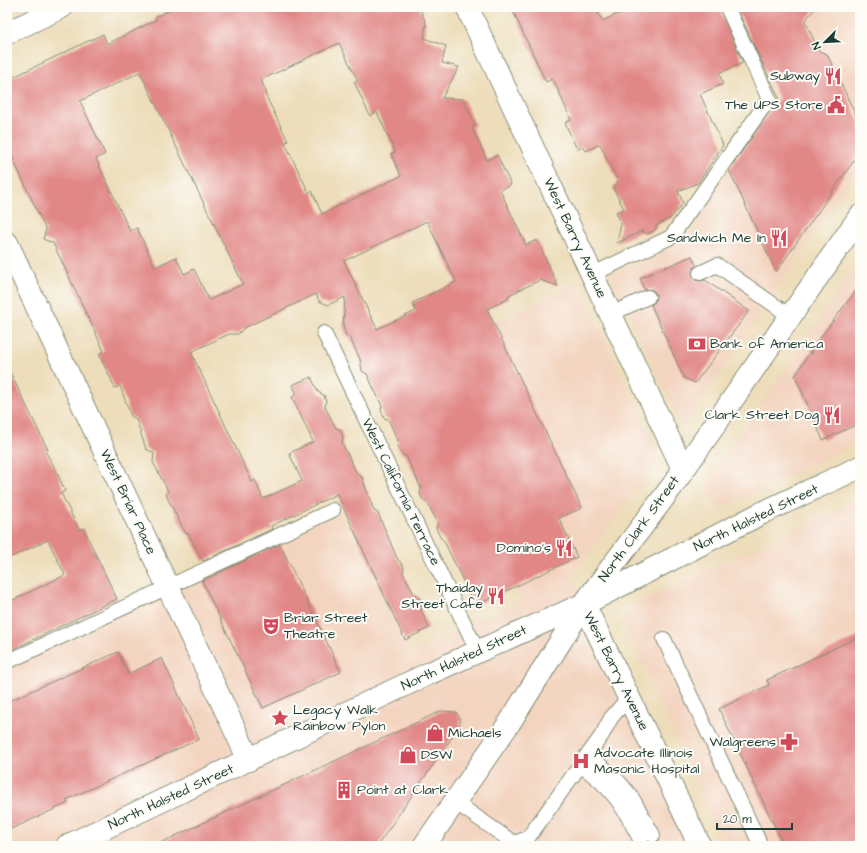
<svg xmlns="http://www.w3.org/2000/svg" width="867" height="853" viewBox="0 0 867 853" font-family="'Architects Daughter',sans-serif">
	<rect width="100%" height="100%" fill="#fdfcf7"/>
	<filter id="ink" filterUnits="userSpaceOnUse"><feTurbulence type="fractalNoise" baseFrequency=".025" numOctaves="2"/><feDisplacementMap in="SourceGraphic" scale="8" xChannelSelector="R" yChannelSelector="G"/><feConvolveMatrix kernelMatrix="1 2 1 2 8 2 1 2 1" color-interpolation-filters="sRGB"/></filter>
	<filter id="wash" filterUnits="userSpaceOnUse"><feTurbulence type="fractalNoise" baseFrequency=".012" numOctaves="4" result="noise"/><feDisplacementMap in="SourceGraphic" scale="16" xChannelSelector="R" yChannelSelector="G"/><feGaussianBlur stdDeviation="0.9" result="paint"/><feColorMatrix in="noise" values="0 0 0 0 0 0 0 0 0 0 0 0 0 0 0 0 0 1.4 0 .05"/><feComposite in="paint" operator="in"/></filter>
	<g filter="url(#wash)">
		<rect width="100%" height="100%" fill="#edddba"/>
		<!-- built -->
		<g fill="#f3d4bf">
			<polygon points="733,7 860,7 860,166 683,429 611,275 692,234 709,195 774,100"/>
			<polygon points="860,262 860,442 721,509 703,487"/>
			<polygon points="578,282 660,458 572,575 700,846 7,846 7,670 339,510 410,653 521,600 489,535 398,370"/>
			<polygon points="860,499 860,846 724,846 624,623 624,616 635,604"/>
		</g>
		<g id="blocks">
			<!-- building -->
			<g fill="#e18887" fill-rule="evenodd">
				<path d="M176,7H419L426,23L424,38L446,46L442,63L459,67L442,98L463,99L475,124L472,128L487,160L497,155L511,185L500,190L526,245L537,240L558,286L540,280L509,295L508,299L487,309L582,508L559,518L577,557L475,606L444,541L440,537L436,528L438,524L428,504L423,500L420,494L421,488L406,456L401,453L397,446L398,441L388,419L384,418L381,409L382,406L367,374L362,371L360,359L350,338L346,335L343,327L345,297L328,305L319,301L316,294L244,328L238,334H229L191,352L252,482L255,480L263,499L302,481L289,453L313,442L292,397L297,394L292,385L311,377L318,392L324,395L326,402L325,407L336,428L341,430L343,438L342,443L357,474L362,477L374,511L378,513L397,558L404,567L403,573L414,594L419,597L421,605V610L429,628L405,640L337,494L271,526L272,529L203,561L188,533L186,534L169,501L166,494L168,491L153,462L154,453L146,449L136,419L131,416L120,386L115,388L99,354L104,351L53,243L43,239L46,230L7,146V80L103,34L107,44L156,20L155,17ZM339,43L358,81L354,82L370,116L377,112L395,152L391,154L401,176L322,214L312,191L309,193L285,143L288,141L265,94H267L261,80ZM140,72L243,284L209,300L194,269L184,274L176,257L155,267L137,228L130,231L96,159L105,154L80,101ZM427,221L456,282L412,303L416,311L377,329L344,261Z"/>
				<polygon points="511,7 595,7 602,21 633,7 719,7 743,63 719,73 723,84 700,94 723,145 698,183 678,191 683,203 671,218 657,225 655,230 647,234 642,231 617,243 621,224 616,212 624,209 613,188 618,182 600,144 586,151 583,147 577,149 565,123 571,120 555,83 552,79 546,82"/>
				<polygon points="736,7 816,7 805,21 819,51 827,54 860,124 860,152 776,272 729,170 779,98"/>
				<polygon points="692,256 696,265 692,272 695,280 700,281 705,280 749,311 695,383 684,378 651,305 655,302 656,294 653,290 644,289 640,278"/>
				<polygon points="860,285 860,423 823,440 795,376 810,352 813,354 811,350"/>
				<polygon points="7,366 48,450 45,451 56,470 65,491 61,493 79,530 83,528 117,599 7,652 7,603 65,575 48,540 7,559"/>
				<polygon points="280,544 341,672 263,708 202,581"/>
				<polygon points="860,636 860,846 784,846 719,709 769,685 767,680"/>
				<polygon points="118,652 128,674 162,658 199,739 66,800 68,803 7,831 7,702"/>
				<polygon points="441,711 456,712 460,718 460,726 377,846 154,846"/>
			</g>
		</g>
	</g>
	<g filter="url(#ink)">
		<use href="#blocks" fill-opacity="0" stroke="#868d77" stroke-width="1"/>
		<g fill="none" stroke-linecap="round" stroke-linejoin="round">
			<!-- service casing -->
			<g stroke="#868d77" stroke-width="16">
				<g id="service">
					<polyline points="700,273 717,265 790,316"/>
					<polyline points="593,274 671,237 769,99 727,7"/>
					<polyline points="611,314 648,297"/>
					<polyline points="324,333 478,652"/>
					<polyline points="664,639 761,846"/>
					<polyline points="7,662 333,510"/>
					<polyline points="587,755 614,776 631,796 653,835"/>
					<path d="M580,765C613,788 623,806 641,841"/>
					<polyline points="455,802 514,843 528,838 602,735 611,718 629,697"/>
				</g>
			</g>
			<!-- minor casing -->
			<g stroke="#868d77" stroke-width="24">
				<g id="minor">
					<polyline points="467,7 683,469"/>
					<polyline points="7,33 62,7"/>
					<polyline points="7,243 249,760"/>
					<polyline points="584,604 700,846"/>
				</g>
			</g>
			<!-- secondary casing -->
			<g stroke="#868d77" stroke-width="24">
				<g id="secondary">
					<polyline points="67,846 430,673 584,604 762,513 860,467"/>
					<polyline points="424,846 510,722 584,604 673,485 860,216"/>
				</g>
			</g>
			<!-- service -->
			<use href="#service" stroke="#fff" stroke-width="14"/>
			<!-- minor -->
			<use href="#minor" stroke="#fff" stroke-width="22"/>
			<!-- secondary -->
			<use href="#secondary" stroke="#fff" stroke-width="22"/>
		</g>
	</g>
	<!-- icons -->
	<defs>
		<g id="restaurant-bare" transform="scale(1.38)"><path d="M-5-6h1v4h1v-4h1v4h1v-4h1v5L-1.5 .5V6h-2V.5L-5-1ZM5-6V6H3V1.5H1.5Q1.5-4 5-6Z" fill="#d1495b" stroke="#fdfcf7" stroke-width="2.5" paint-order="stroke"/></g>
		<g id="civic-bare" transform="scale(1.38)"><path d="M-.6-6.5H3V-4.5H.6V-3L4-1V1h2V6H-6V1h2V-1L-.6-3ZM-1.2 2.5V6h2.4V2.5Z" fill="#d1495b" stroke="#fdfcf7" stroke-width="2.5" paint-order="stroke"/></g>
		<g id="bank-bare" transform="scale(1.38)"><path d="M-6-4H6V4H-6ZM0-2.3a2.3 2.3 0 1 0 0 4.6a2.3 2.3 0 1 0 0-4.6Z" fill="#d1495b" stroke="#fdfcf7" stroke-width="2.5" paint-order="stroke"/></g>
		<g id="theatre-bare" transform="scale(1.38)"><path d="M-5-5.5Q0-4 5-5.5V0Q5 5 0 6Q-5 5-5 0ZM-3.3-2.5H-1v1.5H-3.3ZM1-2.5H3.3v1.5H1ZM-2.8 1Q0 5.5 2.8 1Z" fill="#d1495b" stroke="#fdfcf7" stroke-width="2.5" paint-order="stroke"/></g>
		<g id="sight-bare" transform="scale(1.38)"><path d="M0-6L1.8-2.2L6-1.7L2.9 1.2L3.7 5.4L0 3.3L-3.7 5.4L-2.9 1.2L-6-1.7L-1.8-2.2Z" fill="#d1495b" stroke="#fdfcf7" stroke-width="2.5" paint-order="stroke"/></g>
		<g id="shop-bare" transform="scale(1.38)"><path d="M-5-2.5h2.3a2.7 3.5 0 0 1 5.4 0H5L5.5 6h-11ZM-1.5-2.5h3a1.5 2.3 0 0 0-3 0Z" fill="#d1495b" stroke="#fdfcf7" stroke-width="2.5" paint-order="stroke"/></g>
		<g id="pharmacy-bare" transform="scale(1.38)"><path d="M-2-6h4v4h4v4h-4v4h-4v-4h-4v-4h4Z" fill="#d1495b" stroke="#fdfcf7" stroke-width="2.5" paint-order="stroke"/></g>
		<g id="hospital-bare" transform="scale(1.38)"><path d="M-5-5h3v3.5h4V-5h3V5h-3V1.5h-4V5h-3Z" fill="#d1495b" stroke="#fdfcf7" stroke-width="2.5" paint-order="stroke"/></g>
		<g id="building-bare" transform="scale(1.38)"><path d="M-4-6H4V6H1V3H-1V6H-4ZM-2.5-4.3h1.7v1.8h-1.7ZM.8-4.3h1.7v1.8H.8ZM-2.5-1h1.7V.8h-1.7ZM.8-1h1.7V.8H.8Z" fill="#d1495b" stroke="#fdfcf7" stroke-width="2.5" paint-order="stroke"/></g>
	</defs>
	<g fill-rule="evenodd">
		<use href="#restaurant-bare" x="833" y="76"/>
		<use href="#civic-bare" x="836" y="105"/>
		<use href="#restaurant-bare" x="779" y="238"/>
		<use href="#bank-bare" x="697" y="344"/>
		<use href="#restaurant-bare" x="832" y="415"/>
		<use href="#restaurant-bare" x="564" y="548"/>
		<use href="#restaurant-bare" x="496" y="596"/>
		<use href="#theatre-bare" x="271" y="626"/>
		<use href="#sight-bare" x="280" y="718"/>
		<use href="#shop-bare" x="435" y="733"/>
		<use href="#pharmacy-bare" x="789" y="742"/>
		<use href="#shop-bare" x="408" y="755"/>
		<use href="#hospital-bare" x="581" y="761"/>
		<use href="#building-bare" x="344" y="790"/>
	</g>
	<g text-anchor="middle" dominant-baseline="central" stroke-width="4" stroke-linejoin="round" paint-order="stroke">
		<!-- poi labels -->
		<g font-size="14" fill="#1f3d34" stroke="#fdfcf7" text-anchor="end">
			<text x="820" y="76">Subway</text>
			<text x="823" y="105">The UPS Store</text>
			<text x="766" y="238">Sandwich Me In</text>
			<text x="710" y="344" text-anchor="start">Bank of America</text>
			<text x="819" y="415">Clark Street Dog</text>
			<text x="551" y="548">Domino's</text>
			<text x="483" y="588">Thaiday<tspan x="483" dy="16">Street Cafe</tspan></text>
			<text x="284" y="618" text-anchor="start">Briar Street<tspan x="284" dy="16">Theatre</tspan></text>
			<text x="293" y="710" text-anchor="start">Legacy Walk<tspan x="293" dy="16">Rainbow Pylon</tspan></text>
			<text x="448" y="733" text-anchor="start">Michaels</text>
			<text x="776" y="742">Walgreens</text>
			<text x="594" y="753" text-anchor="start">Advocate Illinois<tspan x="594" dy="16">Masonic Hospital</tspan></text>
			<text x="421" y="755" text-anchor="start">DSW</text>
			<text x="357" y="790" text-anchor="start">Point at Clark</text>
		</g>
		<!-- street labels -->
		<g font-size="14" fill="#1f3d34" stroke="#fdfcf7">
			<text transform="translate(575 238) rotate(65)">West Barry Avenue</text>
			<text transform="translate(401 492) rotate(64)">West California Terrace</text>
			<text transform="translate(128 502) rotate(65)">West Briar Place</text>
			<text transform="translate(756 518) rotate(-26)">North Halsted Street</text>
			<text transform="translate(639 529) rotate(-54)">North Clark Street</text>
			<text transform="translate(464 658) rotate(-25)">North Halsted Street</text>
			<text transform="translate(616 671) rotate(64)">West Barry Avenue</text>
			<text transform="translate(171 797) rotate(-25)">North Halsted Street</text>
		</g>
	</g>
	<!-- margin -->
	<rect width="867" height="853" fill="none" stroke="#fdfcf7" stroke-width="24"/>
	<!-- north arrow -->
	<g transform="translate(825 42) rotate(246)" stroke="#fdfcf7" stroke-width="3" paint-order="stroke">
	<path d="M0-3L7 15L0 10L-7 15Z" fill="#1f3d34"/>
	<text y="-6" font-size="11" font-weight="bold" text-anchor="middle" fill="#1f3d34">N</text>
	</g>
	<!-- scale -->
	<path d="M717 823v6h75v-6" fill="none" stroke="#1f3d34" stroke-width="2"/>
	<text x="723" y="823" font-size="12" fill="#1f3d34" stroke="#fdfcf7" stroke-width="3" paint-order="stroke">20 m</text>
</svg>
